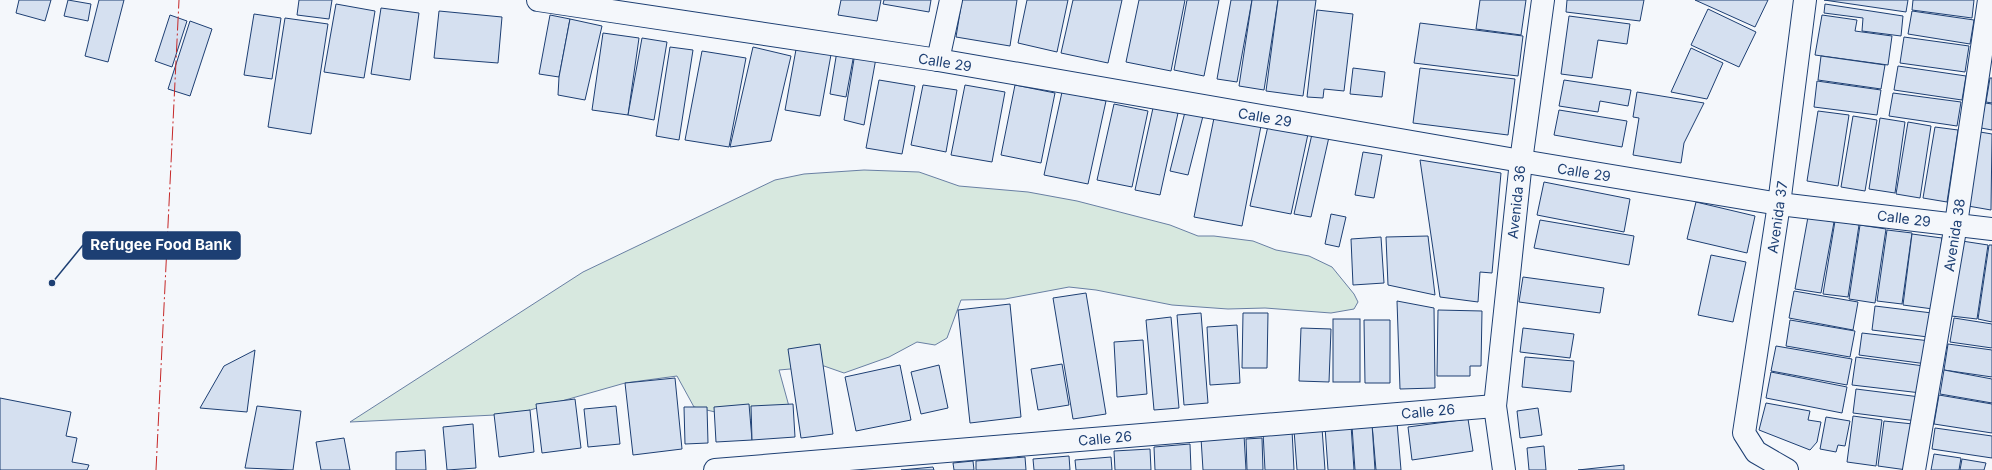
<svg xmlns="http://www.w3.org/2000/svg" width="1992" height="470" viewBox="0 0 1992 470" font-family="Inter,sans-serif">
	<rect width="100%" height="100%" fill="#f4f7fb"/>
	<!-- green -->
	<polygon fill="#d7e8df" stroke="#687fa3" points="864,170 919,172 959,186 1028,192 1077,201 1170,225 1198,236 1214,236 1253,241 1276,250 1309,256 1332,267 1354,294 1358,302 1354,309 1331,313 1265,308 1228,309 1172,305 1096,290 1069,287 1005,299 961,300 947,338 935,345 917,342 889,357 844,373 824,366 779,370 790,410 749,420 694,407 677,376 625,383 516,414 350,422 583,272 775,180 804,174"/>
	<!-- building -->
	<g fill="#d5e0f0" stroke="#1d3f73">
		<polygon points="19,0 51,0 45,21 16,13"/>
		<polygon points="68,0 91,4 88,21 64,16"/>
		<polygon points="99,0 124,0 108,62 85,56"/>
		<polygon points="299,0 332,0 329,19 297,15"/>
		<polygon points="841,0 881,0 877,21 838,15"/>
		<polygon points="884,0 931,0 929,12 883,4"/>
		<polygon points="962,0 1017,0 1010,46 956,37"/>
		<polygon points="1027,0 1068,0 1057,52 1018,43"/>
		<polygon points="1073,0 1122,0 1108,63 1061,53"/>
		<polygon points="1139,0 1185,0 1171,71 1126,62"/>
		<polygon points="1187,0 1219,0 1204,76 1174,70"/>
		<polygon points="1231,0 1252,0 1237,82 1217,79"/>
		<polygon points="1252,0 1278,0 1264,90 1239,86"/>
		<polygon points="1278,0 1316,0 1303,96 1266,91"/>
		<polygon points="1480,0 1526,0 1521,35 1476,29"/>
		<polygon points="1567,0 1644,0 1640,21 1566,12"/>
		<polygon points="1695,0 1768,0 1755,27"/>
		<polygon points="1824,0 1908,0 1906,12"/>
		<polygon points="1913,0 1974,0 1972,18 1912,10"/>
		<polygon points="336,4 375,11 364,78 324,72"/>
		<polygon points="1825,4 1903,16 1901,36 1862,31 1863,18 1824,13"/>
		<polygon points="381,8 419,13 410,80 371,74"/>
		<polygon points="1708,9 1756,32 1739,67 1691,45"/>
		<polygon points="1317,10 1353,14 1344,91 1324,89 1323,98 1307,97"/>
		<polygon points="439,11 502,17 498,63 434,58"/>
		<polygon points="1912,11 1974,20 1970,44 1908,34"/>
		<polygon points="254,14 281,18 272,79 244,75"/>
		<polygon points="170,15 187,21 172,67 155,61"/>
		<polygon points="550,15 570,19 559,77 539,74"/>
		<polygon points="1822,15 1857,20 1855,31 1892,36 1888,65 1815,55"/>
		<polygon points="1569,16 1630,24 1627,44 1598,40 1592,78 1561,74"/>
		<polygon points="285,18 328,24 311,134 268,127"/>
		<polygon points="570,19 602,26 585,100 558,95 559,77"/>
		<polygon points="190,21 212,29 190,96 168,89"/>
		<polygon points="1420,23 1523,36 1518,76 1414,63"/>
		<polygon points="603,33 639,38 628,115 592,110"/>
		<polygon points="1904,37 1969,46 1965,72 1900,63"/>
		<polygon points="642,38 667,42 654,120 628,115"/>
		<polygon points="797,44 832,49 820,116 785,110"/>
		<polygon points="670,47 693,50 679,140 656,136"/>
		<polygon points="753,47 791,56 771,141 730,147"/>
		<polygon points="1691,48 1723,63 1707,99 1671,92"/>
		<polygon points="702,51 746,58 729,147 685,140"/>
		<polygon points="837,51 854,54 846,97 830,94"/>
		<polygon points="855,53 876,58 864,125 844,120"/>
		<polygon points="1821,56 1885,65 1881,89 1818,80"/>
		<polygon points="1898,66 1966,76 1962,100 1894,90"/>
		<polygon points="1353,68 1385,72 1382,97 1350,94"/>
		<polygon points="1420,68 1515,79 1508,135 1413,123"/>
		<polygon points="1990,78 1992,78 1992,103 1986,102"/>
		<polygon points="879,80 915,86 902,154 866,148"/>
		<polygon points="1564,80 1631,90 1628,106 1600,101 1598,112 1559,106"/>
		<polygon points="1817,81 1881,90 1877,115 1814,107"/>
		<polygon points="923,85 957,90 946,152 911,145"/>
		<polygon points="965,85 1005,92 992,162 951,155"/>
		<polygon points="1015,85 1055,93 1041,163 1001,155"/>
		<polygon points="1062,92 1106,101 1088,184 1044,175"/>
		<polygon points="1637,92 1704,103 1684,143 1681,163 1633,155 1639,118 1633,117"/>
		<polygon points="1893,93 1961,102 1957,126 1889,116"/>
		<polygon points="1985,103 1992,104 1992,130 1981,128"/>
		<polygon points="1114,104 1148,111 1132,187 1097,180"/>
		<polygon points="1153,108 1178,113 1160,195 1135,190"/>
		<polygon points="1559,110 1627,121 1622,147 1554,135"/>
		<polygon points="1818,111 1849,115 1838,186 1807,181"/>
		<polygon points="1185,112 1203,116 1188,175 1170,171"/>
		<polygon points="1853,116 1877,120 1865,191 1841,187"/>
		<polygon points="1214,118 1261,126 1242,226 1194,217"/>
		<polygon points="1880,118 1905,122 1895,193 1869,189"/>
		<polygon points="1908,122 1931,126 1920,198 1896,194"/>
		<polygon points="1268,126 1308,134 1291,214 1250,206"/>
		<polygon points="1935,127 1958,130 1947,202 1923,198"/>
		<polygon points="1980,132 1992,134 1991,210 1968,206"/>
		<polygon points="1312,134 1329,137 1311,217 1294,214"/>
		<polygon points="1363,152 1382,155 1374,198 1355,195"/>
		<polygon points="1420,160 1501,173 1492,273 1480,272 1478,302 1440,297"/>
		<polygon points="1544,182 1630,199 1624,232 1537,215"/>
		<polygon points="1696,202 1755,216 1747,253 1687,239"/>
		<polygon points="1331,214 1346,217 1339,247 1325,244"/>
		<polygon points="1808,217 1834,222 1821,293 1795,289"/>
		<polygon points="1540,220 1634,236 1629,265 1534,248"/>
		<polygon points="1835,221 1859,225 1848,297 1823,294"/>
		<polygon points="1860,225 1886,229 1875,303 1849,299"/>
		<polygon points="1887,230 1912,233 1902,304 1877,301"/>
		<polygon points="1912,234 1942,238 1933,309 1903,305"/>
		<polygon points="1428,236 1435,295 1388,285 1386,237"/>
		<polygon points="1381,237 1384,283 1353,285 1351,239"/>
		<polygon points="1962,241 1988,245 1977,319 1951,316"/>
		<polygon points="1989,245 1992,245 1992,322 1978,319"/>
		<polygon points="1711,255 1746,262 1733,322 1698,315"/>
		<polygon points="1523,277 1604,288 1600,313 1519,302"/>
		<polygon points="1794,291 1858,302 1853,330 1789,318"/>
		<polygon points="1086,293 1106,414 1073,419 1053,298"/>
		<polygon points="1397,301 1434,308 1435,388 1400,389"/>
		<polygon points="1010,304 1021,417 970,423 958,310"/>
		<polygon points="1875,306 1932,313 1928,337 1872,330"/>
		<polygon points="1438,310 1482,311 1481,366 1470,366 1470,376 1437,376"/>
		<polygon points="1201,313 1208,403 1184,405 1177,315"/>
		<polygon points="1243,313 1268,313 1267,368 1242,368"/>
		<polygon points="1171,317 1179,408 1154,410 1146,320"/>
		<polygon points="1954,318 1992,324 1992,348 1950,342"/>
		<rect x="1333" y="319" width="27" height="63"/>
		<polygon points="1364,320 1390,320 1390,383 1365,383"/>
		<polygon points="1790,320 1855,331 1850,357 1786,346"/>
		<polygon points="1237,325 1240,383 1210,385 1207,327"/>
		<polygon points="1301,328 1331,329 1329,382 1299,381"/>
		<polygon points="1523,328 1574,334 1570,358 1520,352"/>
		<polygon points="1862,333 1930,341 1927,364 1859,355"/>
		<polygon points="1143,340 1147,394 1117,397 1114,342"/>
		<polygon points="820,344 833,434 801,438 788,349"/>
		<polygon points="1948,344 1992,350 1992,377 1944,370"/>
		<polygon points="1776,346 1852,359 1847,385 1771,371"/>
		<polygon points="255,350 247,412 200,408 224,366"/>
		<polygon points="1525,357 1574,361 1571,392 1522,387"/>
		<polygon points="1856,357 1924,366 1921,393 1852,385"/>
		<polygon points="1062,364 1069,405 1038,410 1031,369"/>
		<polygon points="900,365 911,420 856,431 845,377"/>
		<polygon points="939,365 948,408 921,414 911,372"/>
		<polygon points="1944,370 1992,379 1992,403 1940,394"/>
		<polygon points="1771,372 1847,387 1842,413 1766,398"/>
		<polygon points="675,378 682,449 633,455 625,383"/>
		<polygon points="1856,389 1920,397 1917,421 1853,413"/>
		<polygon points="1939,395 1992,404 1992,433 1934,424"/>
		<polygon points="0,398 71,412 66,436 77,438 72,462 89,465 87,470 0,470"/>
		<polygon points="575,399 581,448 542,453 536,404"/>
		<polygon points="1766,403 1810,411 1808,420 1821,422 1817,442 1810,450 1759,430"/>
		<polygon points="749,404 752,440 716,442 714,407"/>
		<polygon points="793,404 795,437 752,440 751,406"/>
		<polygon points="257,406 301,411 293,470 245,468"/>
		<polygon points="616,406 620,444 588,447 584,409"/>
		<polygon points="684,407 707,407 708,443 685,444"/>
		<polygon points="1538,408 1542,435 1520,438 1517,411"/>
		<polygon points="530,410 534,452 499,457 494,414"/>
		<polygon points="1853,416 1882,420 1876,466 1847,462"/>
		<polygon points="1826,417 1850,421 1845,446 1838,445 1836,452 1820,449"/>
		<polygon points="1468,419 1473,451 1412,460 1408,427"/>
		<polygon points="1884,421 1913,424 1907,470 1878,466"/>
		<polygon points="1397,422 1401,470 1376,470 1372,424"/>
		<polygon points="473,424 476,468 447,470 443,427"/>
		<polygon points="1372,424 1375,470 1355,470 1352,426"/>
		<polygon points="1351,425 1354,470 1328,470 1325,427"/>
		<polygon points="1322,428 1325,470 1297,470 1294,430"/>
		<polygon points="1935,428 1992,436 1992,458 1932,449"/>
		<polygon points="1292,430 1294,470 1265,470 1263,432"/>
		<polygon points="1244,435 1246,470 1203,470 1201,438"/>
		<polygon points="344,438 350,470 321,470 316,442"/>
		<polygon points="1262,438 1263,470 1247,470 1246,439"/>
		<polygon points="1190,444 1191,470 1155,470 1154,447"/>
		<polygon points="1544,446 1546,470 1529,470 1527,448"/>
		<polygon points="1150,449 1151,470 1115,470 1114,451"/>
		<polygon points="425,450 426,470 396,470 396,452"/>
		<polygon points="1934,454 1961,458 1959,470 1931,470"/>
		<polygon points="1069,456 1070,470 1034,470 1033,459"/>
		<polygon points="1025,457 1026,470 976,470 976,461"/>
		<polygon points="1111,457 1112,470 1076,470 1075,460"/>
		<polygon points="1962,459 1986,463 1984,470 1960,470"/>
		<polygon points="973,461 974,470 954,470 953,463"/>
		<polygon points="1624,465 1624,470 1578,470"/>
		<polygon points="933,467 934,470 901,470"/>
	</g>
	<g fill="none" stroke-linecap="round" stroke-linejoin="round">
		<!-- minor casing -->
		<g stroke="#1d3f73" stroke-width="24">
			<g id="minor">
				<polyline points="538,0 938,60 1521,161 1779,204 1992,229"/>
				<polyline points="938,60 951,0"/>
				<polyline points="715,470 1495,406"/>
				<polyline points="1504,470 1495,406 1521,161 1543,0"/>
				<polyline points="1787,470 1756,452 1744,433 1779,204 1805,0"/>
				<polyline points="1914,470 1956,224 1989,0"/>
			</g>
		</g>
		<!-- minor -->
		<use href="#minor" stroke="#f4f7fb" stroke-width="22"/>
		<!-- power -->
		<polyline stroke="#c62828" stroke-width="1" stroke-dasharray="14 3 2 3" stroke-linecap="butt" points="156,470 179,0"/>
	</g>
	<g text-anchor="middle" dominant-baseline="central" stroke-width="3" stroke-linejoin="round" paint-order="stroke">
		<!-- street labels -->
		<g font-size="14" fill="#1d3f73" stroke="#f4f7fb">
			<text transform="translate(945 62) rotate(9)">Calle 29</text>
			<text transform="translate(1265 117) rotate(10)">Calle 29</text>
			<text transform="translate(1584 172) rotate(9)">Calle 29</text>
			<text transform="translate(1516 202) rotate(-84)">Avenida 36</text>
			<text transform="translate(1777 217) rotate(-82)">Avenida 37</text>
			<text transform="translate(1904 218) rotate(7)">Calle 29</text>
			<text transform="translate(1954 235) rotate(-81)">Avenida 38</text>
			<text transform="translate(1428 411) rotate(-5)">Calle 26</text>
			<text transform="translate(1105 438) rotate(-5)">Calle 26</text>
		</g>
	</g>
	<!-- callouts -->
	<path fill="none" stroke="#1d3f73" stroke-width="1.5" d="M52 283L83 245"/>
	<circle fill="#1d3f73" stroke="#f4f7fb" stroke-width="1.5" cx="52" cy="283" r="4"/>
	<rect fill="#1d3f73" stroke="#1d3f73" stroke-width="1.5" x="83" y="232" width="157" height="27" rx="4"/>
	<g font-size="15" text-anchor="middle" font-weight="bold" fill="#fff">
		<text x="161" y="250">Refugee Food Bank</text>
	</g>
</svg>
